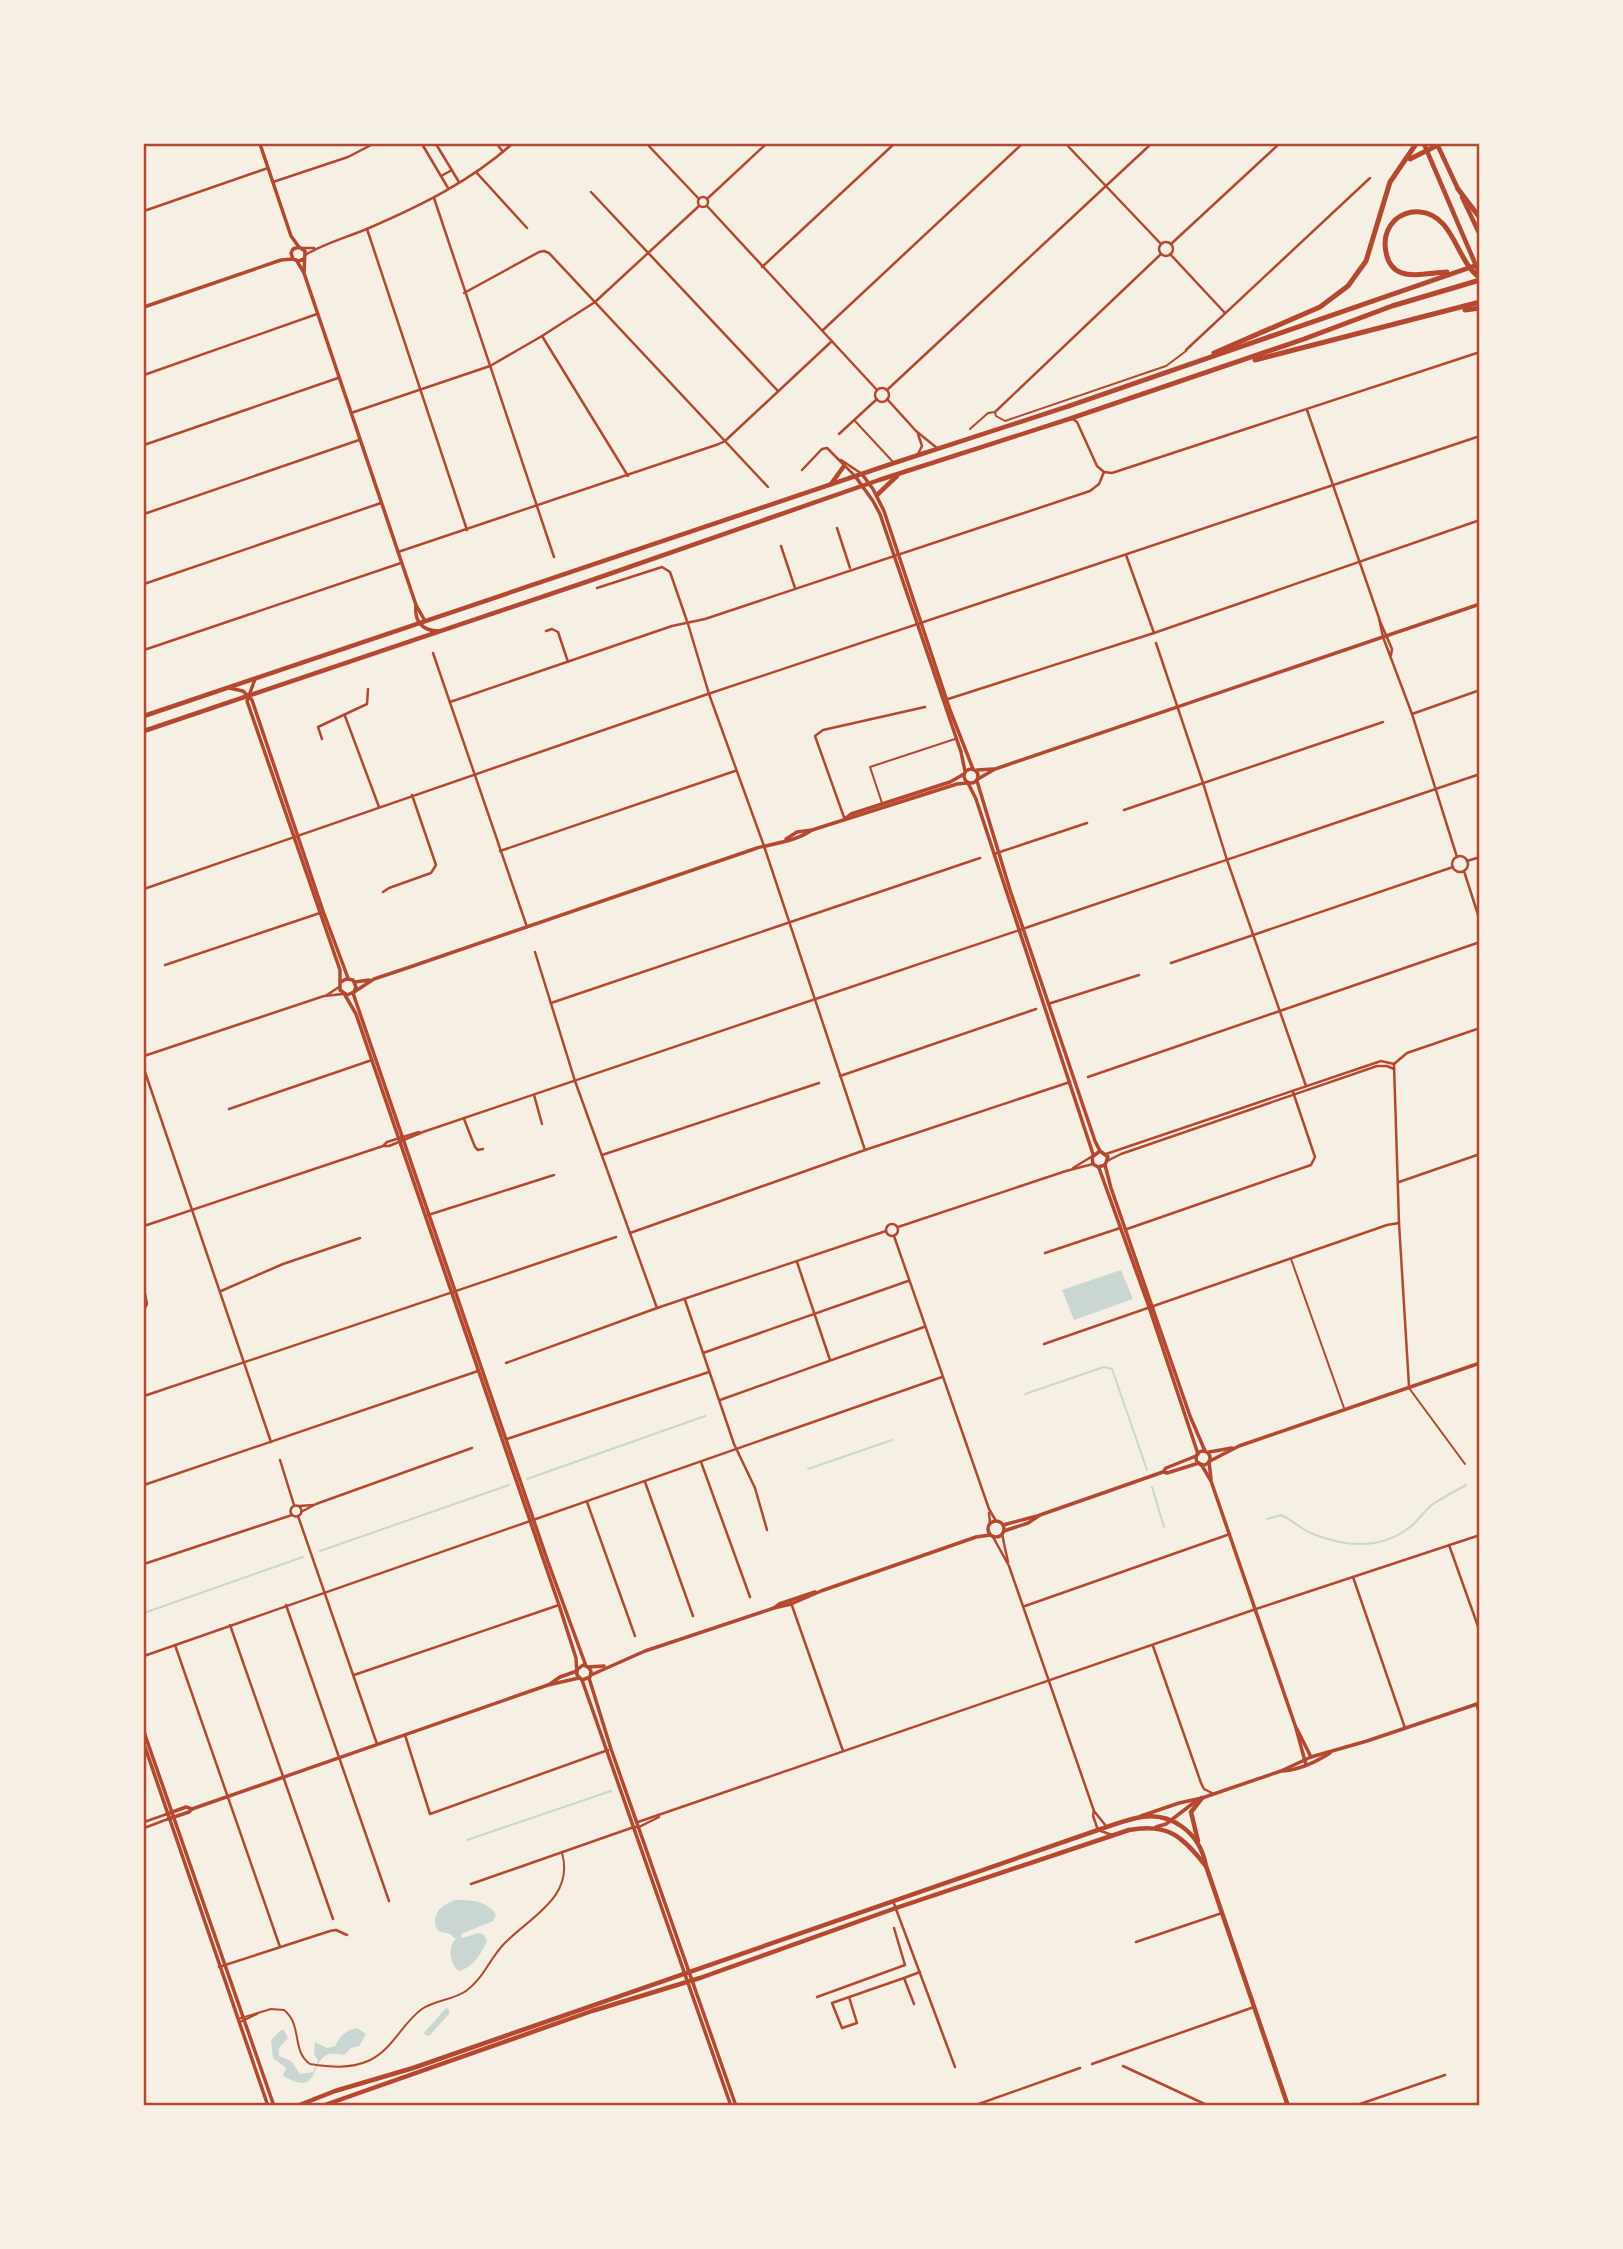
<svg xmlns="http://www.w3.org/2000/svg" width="1623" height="2249" viewBox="0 0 1623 2249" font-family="'Noto Sans',sans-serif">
	<rect width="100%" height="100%" fill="#f6efe4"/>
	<!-- water -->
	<g fill="#c9d6d2">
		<polygon points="1121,1270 1133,1299 1074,1320 1062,1290"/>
		<path d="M455,1900C470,1900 487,1900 496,1915L493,1921L461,1934L462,1938L479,1933L483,1934L487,1941C482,1953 472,1968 459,1971C450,1964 447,1947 456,1939L450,1934L438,1931C430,1916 440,1905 455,1900Z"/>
		<polygon points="446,2008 449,2009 449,2014 429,2036 423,2034"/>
		<path d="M357,2028L366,2034L359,2046L351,2048L344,2055C339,2054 331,2053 327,2055C309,2063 321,2097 283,2076L286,2068L273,2058L271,2040L281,2030H284L288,2038L279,2048V2056L291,2061L300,2074L313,2072L318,2060L314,2055L315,2042L327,2048L335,2046C339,2037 347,2029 357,2028Z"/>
	</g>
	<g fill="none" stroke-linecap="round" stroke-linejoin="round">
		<!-- stream -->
		<g stroke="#c9d6d2" stroke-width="2">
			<polyline points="1025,1394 1104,1367 1112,1369 1147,1470"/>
			<polyline points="808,1469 892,1440"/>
			<polyline points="527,1479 705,1416"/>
			<polyline points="1152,1487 1164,1527"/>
			<path d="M1267,1519L1281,1515C1292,1519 1301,1530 1313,1534C1346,1547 1381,1550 1410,1527C1419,1520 1425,1510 1433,1504C1444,1497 1455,1491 1466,1485"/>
			<polyline points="320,1551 509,1485"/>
			<polyline points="144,1613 303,1557"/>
			<polyline points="467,1840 611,1791"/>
			<polyline points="1120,2105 1121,2106"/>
		</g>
		<!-- service -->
		<g stroke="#b5482f" stroke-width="2">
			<polyline points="855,421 894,463"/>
			<polyline points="970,429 988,413 995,412 996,416 1005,421 1166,366 1186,351"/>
			<polyline points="882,803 870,767 955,739"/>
			<polyline points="1291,1259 1344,1408"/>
			<polyline points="1409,1388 1465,1464"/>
			<path d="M238,2019L271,2009L284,2010C303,2025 291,2051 310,2064C330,2067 350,2069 368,2061C393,2050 401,2024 422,2009C435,2000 453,2000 466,1991C483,1979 489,1960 503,1945C528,1918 575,1898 562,1853"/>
			<polyline points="240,2022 257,2014"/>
		</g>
		<!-- minor -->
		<g stroke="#b5482f" stroke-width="2.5">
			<polyline points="422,144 448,188"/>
			<polyline points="436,144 459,182"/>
			<polyline points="497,144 503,152"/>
			<polyline points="647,144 699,199"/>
			<polyline points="1066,144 1161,244"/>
			<polyline points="476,172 527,228"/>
			<polyline points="441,176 452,170"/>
			<polyline points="273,182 348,157 373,144"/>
			<polyline points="591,192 778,391"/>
			<circle cx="703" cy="202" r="5"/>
			<polyline points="434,198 554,557"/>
			<polyline points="707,199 766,144"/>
			<polyline points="707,206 877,390"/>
			<polyline points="144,211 268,168"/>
			<polyline points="367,229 467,530"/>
			<circle cx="1166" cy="249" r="7"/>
			<polyline points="1171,244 1279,144"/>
			<polyline points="302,248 314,248"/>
			<polyline points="1170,254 1225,313"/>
			<path d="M305,255C325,243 348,237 369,228C420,206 471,181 512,144"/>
			<polyline points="762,267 894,144"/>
			<polyline points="464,293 539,252 544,251 549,253 768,487"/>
			<polyline points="823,330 1022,144"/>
			<polyline points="542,336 628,476"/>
			<polyline points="1186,350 1370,178"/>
			<polyline points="144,375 317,314"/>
			<circle cx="882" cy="395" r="7"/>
			<polyline points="887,390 1151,144"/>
			<polyline points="887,399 916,431 937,448"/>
			<polyline points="1307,410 1379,618 1383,637 1412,714 1457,857"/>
			<polyline points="995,412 1161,254"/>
			<polyline points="351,413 490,366 542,336 595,302 699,206"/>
			<polyline points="1073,419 1077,422 1097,466 1104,472"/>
			<polyline points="839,434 877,399"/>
			<polyline points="918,434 922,446 918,454"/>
			<polyline points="144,445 338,378"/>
			<polyline points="841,460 862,474"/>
			<polyline points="802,470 822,449 827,448 854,475"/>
			<polyline points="144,514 359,440"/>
			<polyline points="837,528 850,568"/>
			<polyline points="781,546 795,588"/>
			<polyline points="398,552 719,444 725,441 832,341"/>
			<polyline points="1126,555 1154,633"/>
			<polyline points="144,584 381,503"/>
			<polyline points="597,588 662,567 670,572 688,624 709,694 764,846 865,1150"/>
			<polyline points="1379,619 1392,649 1391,655"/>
			<polyline points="546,631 552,629 558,632 568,662"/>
			<polyline points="1156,643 1203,783 1227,860 1306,1086"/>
			<polyline points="144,650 401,563"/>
			<polyline points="433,653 527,927"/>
			<polyline points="945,700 1154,633 1480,520"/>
			<polyline points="450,702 672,626 705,619 1090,491 1099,484 1104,472 1112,473 1480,352"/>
			<polyline points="1412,714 1480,690"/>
			<polyline points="345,716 379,807"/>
			<polyline points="322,739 318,727 367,704 368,689"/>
			<polyline points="1124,810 1383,722"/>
			<polyline points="845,820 815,736 823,730 925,707"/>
			<polyline points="500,851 735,771"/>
			<polyline points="994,854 1087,823"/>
			<circle cx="1460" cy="864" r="8"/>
			<polyline points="1467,861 1480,857"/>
			<polyline points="1464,871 1480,921"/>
			<polyline points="144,889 705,695 1480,436"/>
			<polyline points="383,892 389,888 431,873 436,865 412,795"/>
			<polyline points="535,952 575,1081 657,1308"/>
			<polyline points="1171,963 1453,867"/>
			<polyline points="165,965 320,913"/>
			<polyline points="327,995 339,987"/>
			<polyline points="551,1003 980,858"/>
			<polyline points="1048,1004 1139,975"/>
			<polyline points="144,1056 324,996 343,994"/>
			<polyline points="1394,1064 1399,1223 1409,1386"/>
			<polyline points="1394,1064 1407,1053 1480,1028"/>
			<polyline points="144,1069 271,1442"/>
			<polyline points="840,1076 1036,1009"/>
			<polyline points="1088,1077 1480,942"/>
			<polyline points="534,1095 542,1124"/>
			<polyline points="229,1109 372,1060"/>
			<polyline points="464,1119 475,1147 478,1150 483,1149"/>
			<polyline points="384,1145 387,1142 419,1132"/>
			<polyline points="1106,1154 1381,1061 1394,1064"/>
			<polyline points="602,1155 819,1083"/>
			<polyline points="1107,1161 1121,1154 1377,1066 1387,1066 1394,1069"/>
			<polyline points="1073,1168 1091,1157"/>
			<polyline points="1399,1182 1480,1154"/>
			<polyline points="428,1215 554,1175"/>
			<circle cx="892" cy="1230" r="6"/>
			<polyline points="144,1226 383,1146 389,1146 423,1132 1480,774"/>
			<polyline points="898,1227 1066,1171 1093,1164"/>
			<polyline points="1127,1229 1311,1165 1315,1157 1293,1092"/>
			<polyline points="630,1233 865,1150 1070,1082"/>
			<polyline points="894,1236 989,1509 996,1521"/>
			<polyline points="1045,1253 1120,1228"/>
			<polyline points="797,1262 830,1360"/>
			<polyline points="144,1289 147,1304 144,1310"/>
			<polyline points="221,1291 283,1264 360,1238"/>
			<polyline points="685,1300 734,1444 755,1488 767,1530"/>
			<polyline points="1044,1344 1387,1225 1399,1223"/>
			<polyline points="703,1353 908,1281"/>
			<polyline points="506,1363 657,1308 886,1231"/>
			<polyline points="144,1396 616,1237"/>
			<polyline points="720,1400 924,1327"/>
			<polyline points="507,1439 709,1372"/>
			<polyline points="280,1460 294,1505"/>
			<polyline points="701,1462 750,1597"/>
			<polyline points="645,1482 693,1616"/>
			<polyline points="144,1485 478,1371"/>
			<polyline points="587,1502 635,1636"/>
			<circle cx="296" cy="1511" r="5.5"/>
			<polyline points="299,1506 313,1505"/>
			<polyline points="301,1512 316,1504 472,1448"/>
			<polyline points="989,1513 990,1523"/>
			<polyline points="298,1516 377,1744"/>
			<polyline points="1002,1534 1008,1562"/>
			<polyline points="993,1537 1009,1566 1094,1811 1106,1826"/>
			<polyline points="1449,1545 1480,1632"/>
			<polyline points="144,1564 292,1515"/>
			<polyline points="1353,1577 1405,1728"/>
			<polyline points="790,1600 843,1751"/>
			<polyline points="286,1605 389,1901"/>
			<polyline points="1025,1606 1230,1534"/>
			<polyline points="230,1625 333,1919"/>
			<polyline points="175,1645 280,1947"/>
			<polyline points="1153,1646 1201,1783 1204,1789 1212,1793"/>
			<polyline points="144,1656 942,1377"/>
			<polyline points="354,1675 559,1605"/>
			<polyline points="1476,1704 1480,1714"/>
			<polyline points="405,1735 430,1814 608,1750"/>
			<polyline points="1094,1811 1093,1816 1098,1830 1112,1835"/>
			<polyline points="144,1822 167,1814"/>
			<polyline points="638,1822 1256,1609 1480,1535"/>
			<polyline points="144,1828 168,1819"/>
			<polyline points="471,1884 634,1827 639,1827 659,1817"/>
			<polyline points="893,1901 955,2067"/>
			<polyline points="1136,1942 1222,1913"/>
			<polyline points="219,1967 330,1931 336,1930 347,1935"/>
			<polyline points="817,1997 905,1965 894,1928"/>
			<polyline points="849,1997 857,2023 842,2028 832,2003 904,1978"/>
			<polyline points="914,2004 904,1978 920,1972"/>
			<polyline points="1092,2064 1254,2007"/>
			<polyline points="1123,2066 1209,2106"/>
			<polyline points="973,2106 1080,2068"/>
			<polyline points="1354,2106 1445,2075"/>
		</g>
		<!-- tertiary -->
		<g stroke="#b5482f" stroke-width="3.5">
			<polyline points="144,307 281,260 293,259"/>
			<polyline points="862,474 873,489 884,511 950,710 973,769"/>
			<polyline points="855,476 873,501 880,514 961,752 965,771"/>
			<circle cx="971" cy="776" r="7"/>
			<polyline points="977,770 993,769"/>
			<polyline points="978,779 995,769 1480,604"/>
			<polyline points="977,781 1010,890 1095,1141 1100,1151 1108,1157 1105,1165 1098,1167 1093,1164 1092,1157 1100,1151"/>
			<polyline points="968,783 976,799 1093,1154"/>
			<polyline points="846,818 851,814 950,782 964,774"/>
			<polyline points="786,839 797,832 812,830 957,784 967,783"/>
			<polyline points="355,982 369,980"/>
			<path d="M354,992L374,979L407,968L757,848C776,843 796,841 812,830"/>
			<polyline points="1105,1165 1111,1188 1190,1416 1205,1451"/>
			<polyline points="1099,1168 1149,1307 1198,1454"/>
			<polyline points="1209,1462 1211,1479"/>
			<polyline points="1201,1464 1211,1481 1296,1728 1306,1765"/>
			<polyline points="1297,1729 1311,1757"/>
			<polyline points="144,1732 274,2106"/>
			<polyline points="144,1744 268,2106"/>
			<path d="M1282,1771C1298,1770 1316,1762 1330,1753"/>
			<polyline points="1141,1816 1179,1803 1202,1798 1281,1771 1311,1757 1367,1741 1480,1703"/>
			<polyline points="1156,1827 1166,1824 1196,1801"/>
		</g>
		<!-- secondary -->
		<g stroke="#b5482f" stroke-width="3.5">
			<polyline points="260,144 291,236 299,247"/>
			<polyline points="303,259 299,261 293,259 291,253 293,249 299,247 305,251 304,272"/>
			<path d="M297,261L304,273L416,605C414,621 422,631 439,631"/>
			<polyline points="416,605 425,621"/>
			<polyline points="255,679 247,701 340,970 340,990 347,995 354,992 356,987 353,980 346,979 341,982"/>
			<polyline points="229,688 243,691 252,700 323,911 348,978"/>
			<polyline points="353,993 548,1562 586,1666"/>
			<polyline points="345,995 356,1014 559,1605 576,1658 577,1675 582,1680 590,1677 591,1671 588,1667 583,1665 578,1669"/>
			<circle cx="1203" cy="1458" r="7"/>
			<polyline points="1209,1452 1232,1448"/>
			<polyline points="1210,1461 1239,1446 1480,1363"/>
			<polyline points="1163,1472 1166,1468 1196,1456"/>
			<circle cx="996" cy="1529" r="8"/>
			<polyline points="1003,1525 1037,1516"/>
			<polyline points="1004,1531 1028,1523 1040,1515 1163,1472 1167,1473 1199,1463"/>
			<polyline points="774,1608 779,1604 815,1592"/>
			<polyline points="588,1667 604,1666"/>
			<polyline points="591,1675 645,1651 774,1608 791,1604 821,1591 976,1537 990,1535"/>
			<polyline points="589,1678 611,1749 736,2106"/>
			<polyline points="582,1680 731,2106"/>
			<polyline points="550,1684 560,1677 577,1671"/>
			<polyline points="167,1814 186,1807 192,1809"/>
			<polyline points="168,1819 189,1812 192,1809 548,1685 579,1678"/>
		</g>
		<!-- primary -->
		<g stroke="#b5482f" stroke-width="4.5">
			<polyline points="1198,1841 1191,1812 1202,1798"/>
			<path d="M297,2106L335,2091L413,2068L1098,1830C1110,1826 1123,1821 1136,1818C1170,1810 1200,1832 1206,1866L1288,2106"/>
			<path d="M322,2106L592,2011L700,1978L896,1908L1129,1830C1168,1823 1182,1836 1205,1865"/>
		</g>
		<!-- trunk -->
		<g stroke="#b5482f" stroke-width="4.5">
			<polyline points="1424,144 1480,275"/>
			<polyline points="1437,144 1458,189"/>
			<polyline points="1462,197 1480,235"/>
			<polyline points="831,484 844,466"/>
			<polyline points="877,495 897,476"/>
			<polyline points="144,716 894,463 1069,406"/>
			<polyline points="144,731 589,581 879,480 1072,418"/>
		</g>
		<!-- motorway -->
		<g stroke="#b5482f" stroke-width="5">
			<polyline points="1410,159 1438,145"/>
			<polyline points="1458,189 1480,218"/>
			<path d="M1447,272C1421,273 1387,286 1385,244C1385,235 1389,226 1395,220C1402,214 1411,211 1420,212C1454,215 1456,261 1480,278"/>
			<polyline points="1465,310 1480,308"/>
			<polyline points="1214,353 1320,307 1348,286 1366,261 1390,182 1416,144"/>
			<polyline points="1255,360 1480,302"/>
			<polyline points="1069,406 1480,264"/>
			<polyline points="1072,418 1304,339 1392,306 1480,280"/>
		</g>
	</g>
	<!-- border -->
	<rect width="1623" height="2249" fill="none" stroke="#f6efe4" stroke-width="290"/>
	<rect x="145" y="145" width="1333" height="1959" fill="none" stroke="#b5482f" stroke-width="2.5"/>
</svg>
